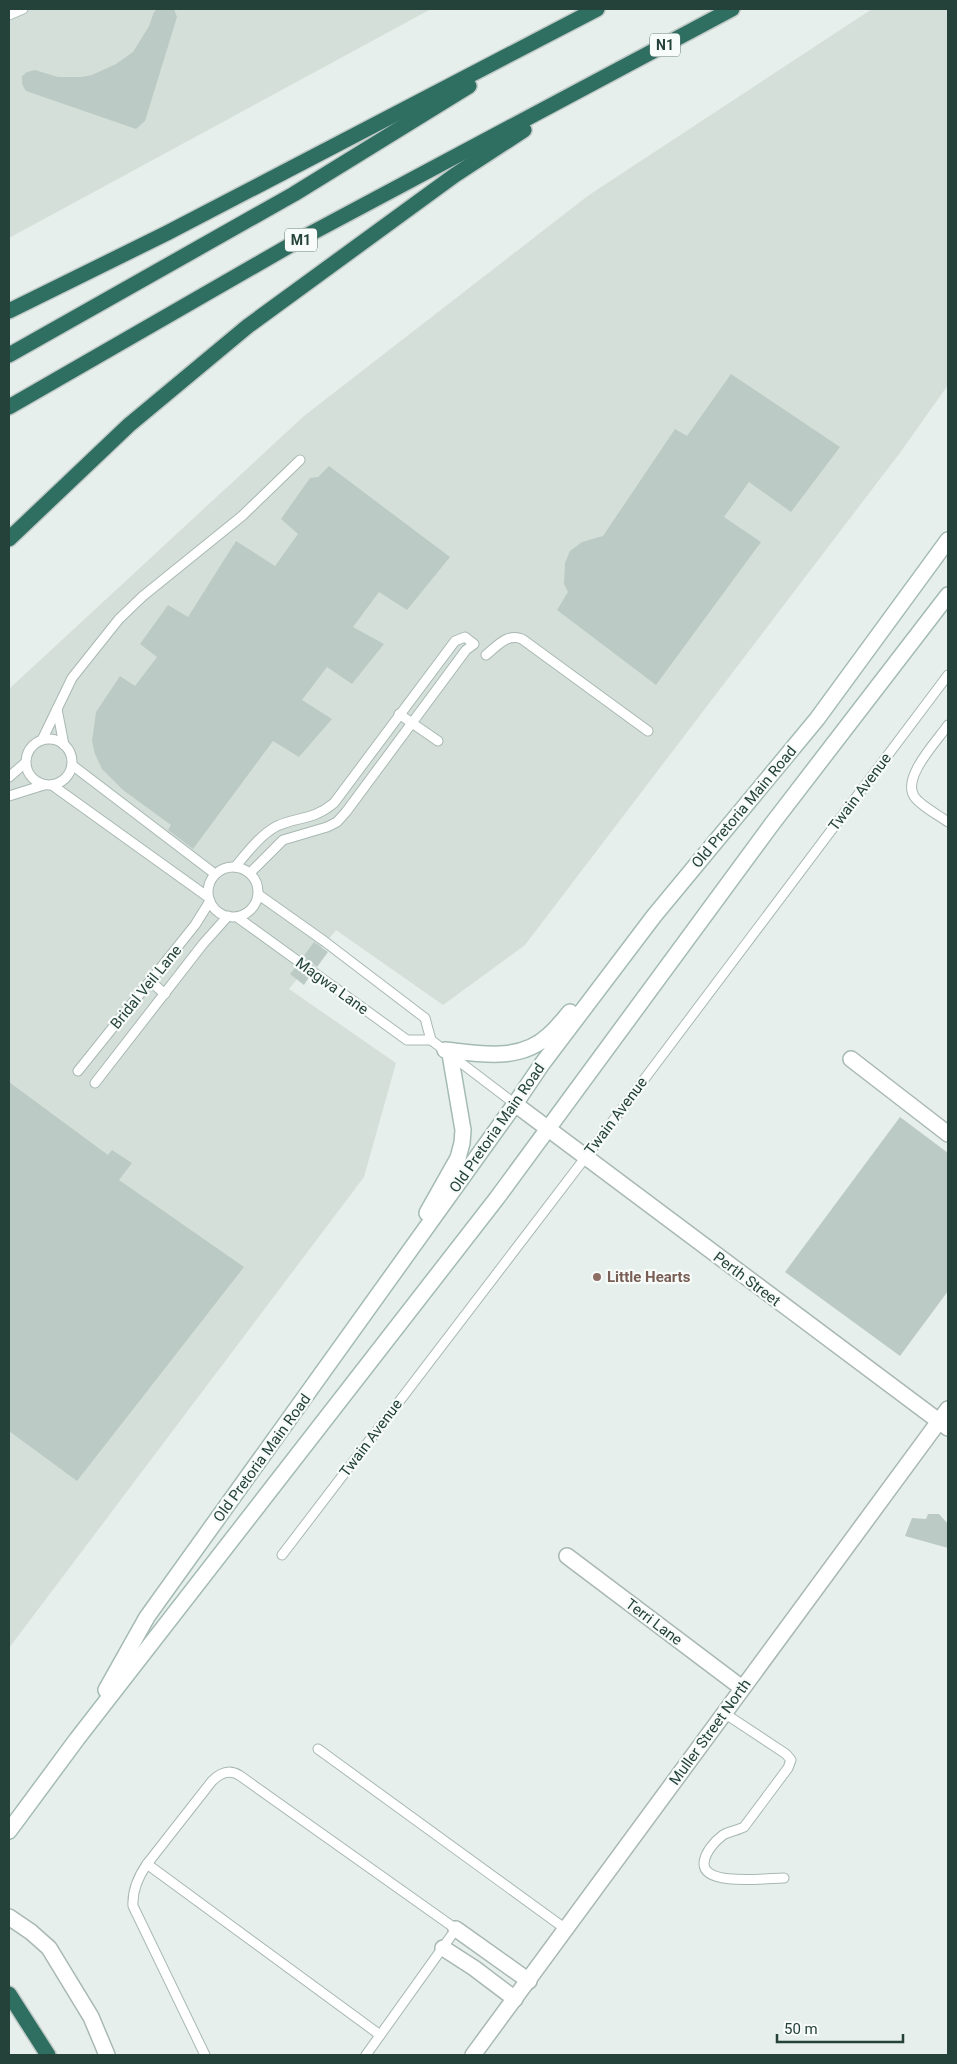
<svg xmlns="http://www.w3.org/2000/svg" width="957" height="2064" viewBox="0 0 957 2064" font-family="Roboto,sans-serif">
	<rect width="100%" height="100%" fill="#e6efeb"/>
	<!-- built -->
	<g fill="#d4dfda">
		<polygon points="9,9 431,9 9,238"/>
		<polygon points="872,9 948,9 948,385 902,450 525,945 443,1005 336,930 289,989 396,1063 364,1177 9,1648 9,689 304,416 589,195"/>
	</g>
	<!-- building -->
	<g fill="#bbcac4">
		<polygon points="157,9 174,9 177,17 145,121 136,129 26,91 22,84 22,76 27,72 35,70 58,77 81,77 92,75 116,64 133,52 138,44 149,26 154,12"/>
		<polygon points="731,374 840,447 791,512 749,482 724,517 761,542 656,685 557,610 568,592 564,584 565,563 570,551 582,542 603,536 675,429 687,436"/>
		<polygon points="329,466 450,557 407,610 379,592 353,627 384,644 352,684 327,667 302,700 332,719 299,757 273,741 193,849 168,830 171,825 123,790 102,769 95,754 92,741 96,712 120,676 135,686 157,657 140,644 168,605 188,617 236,541 275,566 298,534 281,519 310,478 318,477"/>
		<polygon points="314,942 328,952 317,967 303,957"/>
		<polygon points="296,967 309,977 304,985 290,974"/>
		<polygon points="9,1082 108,1155 112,1150 132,1163 119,1180 244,1267 77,1481 9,1431"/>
		<polygon points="900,1117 948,1153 948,1291 900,1356 785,1272"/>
		<polygon points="928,1514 939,1514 948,1524 948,1548 905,1536 912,1518 926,1519"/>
	</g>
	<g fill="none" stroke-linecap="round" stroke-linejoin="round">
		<!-- lane casing -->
		<g stroke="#a8b8b2" stroke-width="11">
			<g id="lane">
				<polyline points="9,15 23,9"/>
				<path d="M486,655C497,646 507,633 522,639L648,731"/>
				<polyline points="57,709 64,745"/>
				<polyline points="399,714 438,741"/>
				<path d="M948,725C937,741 902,777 914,796C919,805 940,816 948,822"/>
				<circle cx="49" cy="762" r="23"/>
				<polyline points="42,740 72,678 119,619 143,596 242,516 300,460"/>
				<polyline points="72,765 215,874"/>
				<polyline points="9,777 25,763"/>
				<polyline points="52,785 208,897"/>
				<polyline points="9,796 44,785"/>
				<circle cx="233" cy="892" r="25"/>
				<path d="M235,867C247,853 260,835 277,826C299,816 312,821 334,803L455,641L465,637L474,644L466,650L346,812L337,822L327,827L283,840L250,873"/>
				<polyline points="259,895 324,941 425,1018 431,1040 515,1104"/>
				<polyline points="237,917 407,1040 431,1040"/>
				<polyline points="150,981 165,994"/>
				<polyline points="78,1071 195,925 210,901"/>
				<polyline points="95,1083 203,944 228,916"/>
				<polyline points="282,1555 585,1158 948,675"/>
				<path d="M724,1713L786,1754L791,1760L788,1768L744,1827C738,1830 728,1832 723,1835C715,1841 705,1852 704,1863C703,1887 768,1878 784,1878"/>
				<polyline points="318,1749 567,1930"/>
				<polyline points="147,1864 380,2035"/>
				<path d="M205,2055L133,1906C132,1890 138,1877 147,1864L212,1781C220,1773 229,1769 239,1775L456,1929L366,2055"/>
			</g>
		</g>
		<!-- street casing -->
		<g stroke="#a8b8b2" stroke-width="18">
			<g id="street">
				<polyline points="851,1059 948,1134"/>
				<polyline points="515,1104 948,1428"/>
				<polyline points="567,1556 742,1688"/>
				<polyline points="9,1917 31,1932 49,1948 91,2017 107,2055"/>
				<polyline points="456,1929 529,1981"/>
				<polyline points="443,1948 474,1968 515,1999"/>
				<polyline points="473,2055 948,1409"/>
			</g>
		</g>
		<!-- secondary casing -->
		<g stroke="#a4bbb3" stroke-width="18">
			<g id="secondary">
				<path d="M445,1050C481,1054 520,1062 549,1035C557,1028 563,1020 570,1012"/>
				<polyline points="427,1213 458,1158 462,1143 463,1130 450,1054"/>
				<polyline points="106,1690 147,1617 515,1104 542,1064 654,916 817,719 948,540"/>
				<polyline points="9,1831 77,1739 497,1198 772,824 948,595"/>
			</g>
		</g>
		<!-- highway casing -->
		<g stroke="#c2cac8" stroke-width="18">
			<g id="highway">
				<polyline points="9,311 167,233 597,9"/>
				<polyline points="9,355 294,194 469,86"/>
				<polyline points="9,407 308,235 732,9"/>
				<polyline points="9,539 129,425 248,326 455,175 524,130"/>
				<polyline points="9,1994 48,2055"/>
			</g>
		</g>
		<!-- lane -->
		<use href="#lane" stroke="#fff" stroke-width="9"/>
		<!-- street -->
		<use href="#street" stroke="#fff" stroke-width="15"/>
		<!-- secondary -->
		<use href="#secondary" stroke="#fff" stroke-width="15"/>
		<!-- highway -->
		<use href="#highway" stroke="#2f6f62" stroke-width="15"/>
	</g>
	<!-- markers -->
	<circle fill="#8d6e63" stroke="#f7fbf9" stroke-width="2" cx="597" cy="1277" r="5"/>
	<g text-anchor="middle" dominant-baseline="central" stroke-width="4.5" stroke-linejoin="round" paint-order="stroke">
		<!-- shield labels -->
		<g fill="#f7fbf9" stroke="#637a73" stroke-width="1">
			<rect x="650" y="33.5" width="30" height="23" rx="4"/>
			<rect x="285" y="228.5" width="32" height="23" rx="4"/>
		</g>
		<g font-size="14" font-weight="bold" fill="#24423a">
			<text x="665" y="45">N1</text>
			<text x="301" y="240">M1</text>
		</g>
		<!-- street labels -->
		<g font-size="15" fill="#24423a" stroke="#f7fbf9">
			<text transform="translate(860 792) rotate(-53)">Twain Avenue</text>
			<text transform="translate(744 807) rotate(-50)">Old Pretoria Main Road</text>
			<text transform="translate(332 986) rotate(36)">Magwa Lane</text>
			<text transform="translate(146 987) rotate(-51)">Bridal Veil Lane</text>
			<text transform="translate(616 1116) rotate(-53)">Twain Avenue</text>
			<text transform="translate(497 1128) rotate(-55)">Old Pretoria Main Road</text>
			<text transform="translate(747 1279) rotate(37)">Perth Street</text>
			<text transform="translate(371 1438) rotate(-53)">Twain Avenue</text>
			<text transform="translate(262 1458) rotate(-54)">Old Pretoria Main Road</text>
			<text transform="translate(654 1622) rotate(37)">Terri Lane</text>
			<text transform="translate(710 1732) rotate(-54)">Muller Street North</text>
		</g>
		<!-- education labels -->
		<g font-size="15" font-weight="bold" fill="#785e54" stroke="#f7fbf9" text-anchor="start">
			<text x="607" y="1277">Little Hearts</text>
		</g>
	</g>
	<!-- border -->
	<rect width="957" height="2064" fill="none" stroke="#24423a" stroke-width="20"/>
	<!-- scale -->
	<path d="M777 2034v8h126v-8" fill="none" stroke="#24423a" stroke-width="2.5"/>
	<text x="784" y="2034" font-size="15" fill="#24423a" stroke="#f7fbf9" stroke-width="4" paint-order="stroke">50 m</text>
</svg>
